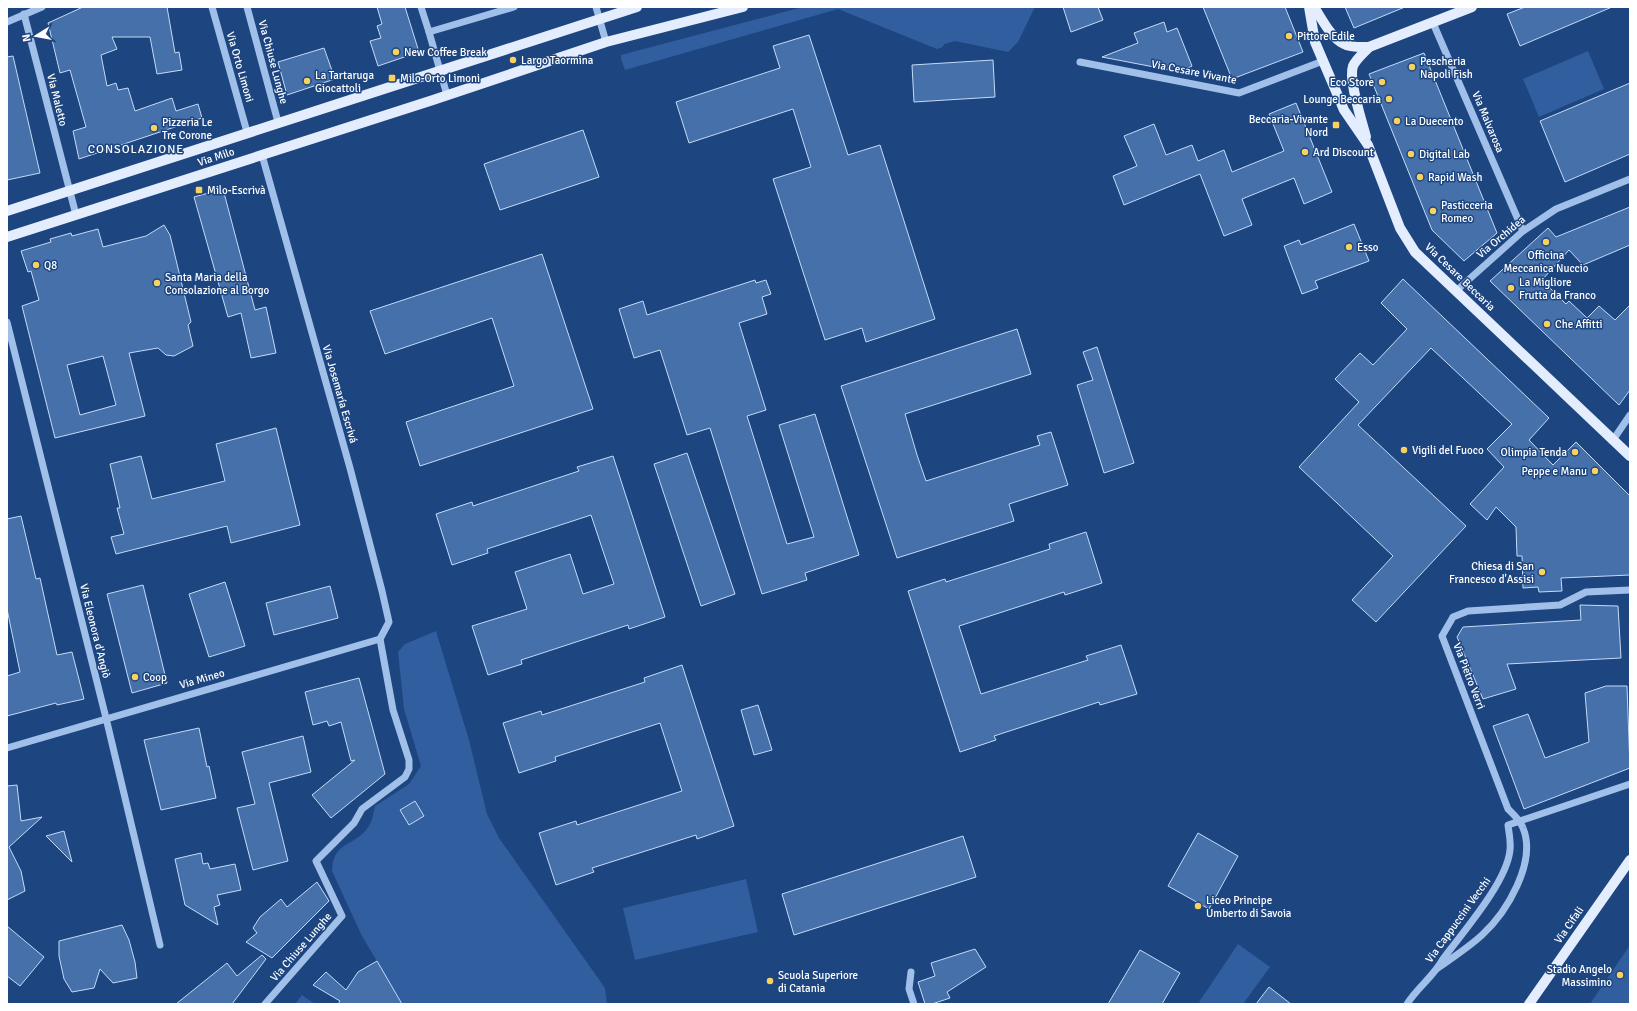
<svg xmlns="http://www.w3.org/2000/svg" width="1637" height="1011" viewBox="0 0 1637 1011" font-family="Signika,sans-serif">
	<rect width="100%" height="100%" fill="#1d4580"/>
	<!-- green -->
	<g fill="#305e9f">
		<polygon points="803,7 1035,7 1018,42 1008,52 955,41 944,44 943,47 937,49 838,9 625,70 621,59 621,55"/>
		<polygon points="1588,51 1604,89 1539,117 1523,79"/>
		<path d="M436,631L469,740L487,814L499,838L605,988L607,1004H398L401,1002L362,936L332,871C333,842 352,847 366,830C372,823 373,815 375,806L409,784L421,766L404,709L398,652L405,644Z"/>
		<polygon points="746,879 758,932 635,960 623,908"/>
		<polygon points="1238,944 1270,967 1243,1004 1202,1004 1199,1002"/>
		<polygon points="1630,945 1630,1004 1590,1004"/>
		<polygon points="302,995 315,1004 295,1004"/>
	</g>
	<!-- building -->
	<g fill="#4570aa" stroke="#c5daf7" fill-rule="evenodd">
		<polygon points="83,7 167,7 175,53 179,52 182,70 157,74 150,37 112,37 117,49 101,55 107,86 116,83 118,90 128,88 135,111 172,98 176,111 198,104 202,118 79,159 73,131 86,127 70,70 60,73 48,23"/>
		<polygon points="377,7 405,7 419,52 378,66 370,41 381,38 377,26 382,24"/>
		<polygon points="1063,7 1098,7 1103,20 1071,32"/>
		<polygon points="1203,7 1285,7 1303,52 1232,79"/>
		<polygon points="1345,7 1405,7 1354,28"/>
		<polygon points="1525,7 1612,7 1520,46 1507,14"/>
		<polygon points="1164,22 1167,32 1177,28 1192,66 1180,72 1102,57 1138,43 1134,33"/>
		<polygon points="809,35 848,155 880,145 935,319 866,342 862,328 825,340 773,179 811,167 793,109 689,143 676,102 780,68 773,46"/>
		<polygon points="324,48 335,79 287,95 278,62"/>
		<polygon points="1424,53 1497,233 1464,261 1432,230 1369,74"/>
		<polygon points="13,56 40,173 7,180 7,57"/>
		<polygon points="993,60 995,97 914,102 912,65"/>
		<polygon points="1630,83 1630,154 1565,182 1540,121"/>
		<polygon points="1296,103 1332,192 1304,204 1294,178 1242,199 1252,225 1224,236 1200,174 1124,205 1113,176 1137,166 1124,136 1154,124 1166,155 1192,145 1198,161 1224,150 1232,172 1284,151 1269,114"/>
		<polygon points="583,130 599,177 500,210 484,164"/>
		<polygon points="223,189 255,310 266,307 276,353 251,358 241,313 228,317 194,197"/>
		<polygon points="1630,207 1630,245 1583,265 1569,250 1542,280 1566,304 1569,301 1587,318 1599,306 1615,320 1630,305 1630,390 1619,405 1490,281 1548,228 1556,237"/>
		<polygon points="1354,224 1369,261 1315,281 1318,288 1302,294 1284,246 1299,240 1301,245"/>
		<path d="M164,225L170,235L191,322L188,325L193,346L174,356L166,355L158,348L129,353L145,416L55,438L22,306L39,300L31,271L28,272L21,251L51,242L50,239L71,233L72,236L98,229L103,247L146,236ZM103,356L116,405L80,415L67,365Z"/>
		<polygon points="542,254 593,409 420,466 406,422 514,386 492,318 385,354 370,311"/>
		<polygon points="1403,279 1549,418 1529,440 1553,465 1576,442 1630,496 1630,575 1561,578 1562,591 1539,592 1538,587 1523,588 1522,556 1517,556 1516,527 1496,507 1487,520 1470,504 1504,467 1487,449 1512,424 1431,348 1358,425 1466,526 1376,622 1352,600 1393,556 1299,467 1359,402 1335,379 1360,353 1373,365 1407,329 1381,303"/>
		<polygon points="755,280 756,283 766,280 771,294 762,297 767,314 739,323 766,410 747,416 787,544 814,537 779,425 815,414 859,555 805,573 807,580 762,594 710,428 687,435 660,350 634,358 619,309 643,301 647,315"/>
		<polygon points="1017,329 1031,374 905,414 917,455 926,481 1040,445 1037,436 1051,432 1068,485 1009,504 1014,521 897,558 841,386"/>
		<polygon points="1097,347 1134,463 1104,473 1077,385 1093,380 1083,352"/>
		<polygon points="276,428 300,525 231,543 227,526 116,554 111,537 124,534 117,508 120,508 110,464 141,456 152,499 225,481 216,444"/>
		<polygon points="687,453 735,594 701,606 654,464"/>
		<polygon points="613,456 665,617 629,629 628,625 521,660 522,664 488,675 472,626 527,609 515,572 570,554 583,594 614,584 591,515 487,549 488,553 452,565 436,514 472,502 473,506 579,471 577,467"/>
		<polygon points="21,516 36,579 40,578 57,655 72,652 84,699 57,705 56,703 7,716 7,676 20,672 7,609 7,519"/>
		<polygon points="1086,532 1102,583 1065,595 1064,592 959,626 981,694 1088,660 1086,656 1121,645 1137,694 1100,705 1099,702 994,736 996,740 960,752 908,591 945,579 946,582 1050,549 1049,544"/>
		<polygon points="225,582 245,646 209,657 189,594"/>
		<polygon points="143,585 167,683 132,693 107,594"/>
		<polygon points="330,586 338,618 274,635 266,603"/>
		<polygon points="1580,605 1618,606 1621,658 1507,664 1516,689 1483,699 1457,637 1463,627 1581,620"/>
		<polygon points="682,665 734,826 697,839 696,835 592,868 594,872 556,885 539,833 576,821 577,825 682,791 660,723 555,757 556,761 519,773 503,723 541,711 542,715 645,682 644,678"/>
		<polygon points="359,678 385,774 331,818 312,795 355,760 351,761 341,722 329,726 327,721 313,725 305,692"/>
		<polygon points="1606,686 1627,686 1630,768 1524,809 1493,726 1528,714 1545,758 1589,742 1585,693"/>
		<polygon points="758,705 772,750 754,755 741,710"/>
		<polygon points="199,728 207,767 209,766 216,798 161,810 144,740"/>
		<polygon points="303,736 311,772 269,783 288,861 253,870 237,808 255,804 242,752"/>
		<polygon points="17,785 21,821 42,817 9,847 21,871 25,891 7,900 7,786"/>
		<polygon points="415,801 424,816 409,825 400,810"/>
		<polygon points="64,831 72,862 46,836"/>
		<polygon points="1198,833 1238,856 1209,909 1168,886"/>
		<polygon points="963,836 976,877 794,935 782,894"/>
		<polygon points="201,853 203,864 208,863 210,869 235,864 241,890 217,895 220,905 214,907 218,925 185,905 175,859"/>
		<polygon points="317,882 329,901 272,958 246,942 257,933 253,928 260,917 281,899 287,907"/>
		<polygon points="122,925 129,940 135,962 137,978 113,983 100,969 94,988 72,992 64,979 59,956 59,941"/>
		<polygon points="7,926 44,957 20,986 7,976"/>
		<polygon points="975,949 986,967 947,992 950,998 932,1004 925,1004 918,982 935,976 931,963"/>
		<polygon points="1140,950 1180,973 1162,1004 1108,1004"/>
		<polygon points="262,955 266,959 232,1004 176,1004 227,963 237,976"/>
		<polygon points="377,961 402,1004 338,1004 340,1001 313,985 326,972 346,990 358,972"/>
		<polygon points="1269,987 1291,1004 1256,1004"/>
	</g>
	<g fill="none" stroke-linecap="round" stroke-linejoin="round">
		<!-- minor -->
		<g stroke="#a0bfe9" stroke-width="7">
			<polyline points="212,7 247,132"/>
			<polyline points="247,7 278,122"/>
			<polyline points="421,7 429,32"/>
			<polyline points="596,7 606,42"/>
			<polyline points="24,14 76,215"/>
			<polyline points="7,22 42,7"/>
			<polyline points="1433,23 1523,231"/>
			<polyline points="1080,62 1239,93 1323,61"/>
			<polyline points="447,95 429,32 514,7"/>
			<polyline points="262,155 350,468 382,591 389,622 380,639"/>
			<polyline points="1456,291 1523,231 1556,209 1630,179"/>
			<polyline points="7,322 106,718 160,945"/>
			<polyline points="1613,440 1630,415"/>
			<polyline points="7,748 380,639"/>
			<path d="M1438,968C1452,958 1469,947 1482,935C1507,912 1537,862 1523,828C1520,820 1514,815 1508,809L1442,636L1453,617L1468,611L1560,605L1586,592L1630,590"/>
			<polyline points="911,972 909,989 914,1004"/>
			<polyline points="265,1004 342,916 316,861 354,823 362,809 405,777 409,769 409,760 393,710 380,639"/>
			<path d="M1407,1004C1417,988 1434,976 1443,959C1463,932 1507,882 1510,850C1511,842 1509,833 1508,825L1630,784"/>
		</g>
		<!-- major -->
		<g stroke="#e4edfe" stroke-width="10">
			<polyline points="1309,7 1315,42 1344,110 1368,145 1400,228 1415,252 1630,456"/>
			<path d="M1314,7C1322,19 1331,38 1344,44C1351,48 1361,47 1369,47L1472,7"/>
			<path d="M1366,137C1362,121 1348,80 1353,66C1357,58 1364,53 1369,47"/>
			<polyline points="7,211 637,7"/>
			<polyline points="7,237 433,100 606,42 743,7"/>
			<polyline points="1529,1004 1630,860"/>
		</g>
	</g>
	<!-- markers -->
	<g fill="#f9d15e" stroke="#1d4580" stroke-width="1.5">
		<circle cx="1289" cy="36" r="4"/>
		<circle cx="396" cy="52" r="4"/>
		<circle cx="513" cy="60" r="4"/>
		<circle cx="1412" cy="67" r="4"/>
		<rect x="388" y="74" width="8" height="8" rx="2"/>
		<circle cx="307" cy="81" r="4"/>
		<circle cx="1382" cy="82" r="4"/>
		<circle cx="1389" cy="99" r="4"/>
		<circle cx="1397" cy="121" r="4"/>
		<rect x="1332" y="121" width="8" height="8" rx="2"/>
		<circle cx="154" cy="128" r="4"/>
		<circle cx="1305" cy="152" r="4"/>
		<circle cx="1411" cy="154" r="4"/>
		<circle cx="1420" cy="177" r="4"/>
		<rect x="195" y="186" width="8" height="8" rx="2"/>
		<circle cx="1433" cy="211" r="4"/>
		<circle cx="1546" cy="242" r="4"/>
		<circle cx="1349" cy="247" r="4"/>
		<circle cx="36" cy="265" r="4"/>
		<circle cx="157" cy="283" r="4"/>
		<circle cx="1511" cy="288" r="4"/>
		<circle cx="1547" cy="324" r="4"/>
		<circle cx="1404" cy="450" r="4"/>
		<circle cx="1575" cy="452" r="4"/>
		<circle cx="1595" cy="471" r="4"/>
		<circle cx="1542" cy="572" r="4"/>
		<circle cx="135" cy="677" r="4"/>
		<circle cx="1198" cy="906" r="4"/>
		<circle cx="1620" cy="975" r="4"/>
		<circle cx="770" cy="981" r="4"/>
	</g>
	<g text-anchor="middle" dominant-baseline="central" stroke-width="3" stroke-linejoin="round" paint-order="stroke">
		<!-- poi labels -->
		<g font-size="11" fill="#fff" stroke="#1d4580" text-anchor="start">
			<text x="1297" y="36">Pittore Edile</text>
			<text x="404" y="52">New Coffee Break</text>
			<text x="521" y="60">Largo Taormina</text>
			<text x="1420" y="61">Pescheria<tspan x="1420" dy="13">Napoli Fish</tspan></text>
			<text x="315" y="75">La Tartaruga<tspan x="315" dy="13">Giocattoli</tspan></text>
			<text x="400" y="78">Milo-Orto Limoni</text>
			<text x="1374" y="82" text-anchor="end">Eco Store</text>
			<text x="1381" y="99" text-anchor="end">Lounge Beccaria</text>
			<text x="1328" y="119" text-anchor="end">Beccaria-Vivante<tspan x="1328" dy="13">Nord</tspan></text>
			<text x="1405" y="121">La Duecento</text>
			<text x="162" y="122">Pizzeria Le<tspan x="162" dy="13">Tre Corone</tspan></text>
			<text x="1313" y="152">Ard Discount</text>
			<text x="1419" y="154">Digital Lab</text>
			<text x="1428" y="177">Rapid Wash</text>
			<text x="207" y="190">Milo-Escrivà</text>
			<text x="1441" y="205">Pasticceria<tspan x="1441" dy="13">Romeo</tspan></text>
			<text x="1357" y="247">Esso</text>
			<text x="1546" y="255" text-anchor="middle">Officina<tspan x="1546" dy="13">Meccanica Nuccio</tspan></text>
			<text x="44" y="265">Q8</text>
			<text x="165" y="277">Santa Maria della<tspan x="165" dy="13">Consolazione al Borgo</tspan></text>
			<text x="1519" y="282">La Migliore<tspan x="1519" dy="13">Frutta da Franco</tspan></text>
			<text x="1555" y="324">Che Affitti</text>
			<text x="1412" y="450">Vigili del Fuoco</text>
			<text x="1567" y="452" text-anchor="end">Olimpia Tenda</text>
			<text x="1587" y="471" text-anchor="end">Peppe e Manu</text>
			<text x="1534" y="566" text-anchor="end">Chiesa di San<tspan x="1534" dy="13">Francesco d'Assisi</tspan></text>
			<text x="143" y="677">Coop</text>
			<text x="1206" y="900">Liceo Principe<tspan x="1206" dy="13">Umberto di Savoia</tspan></text>
			<text x="1612" y="969" text-anchor="end">Stadio Angelo<tspan x="1612" dy="13">Massimino</tspan></text>
			<text x="778" y="975">Scuola Superiore<tspan x="778" dy="13">di Catania</tspan></text>
		</g>
		<!-- street labels -->
		<g font-size="11" fill="#fff" stroke="#1d4580">
			<text transform="translate(273 62) rotate(75)">Via Chiuse Lunghe</text>
			<text transform="translate(240 67) rotate(74)">Via Orto Limoni</text>
			<text transform="translate(1194 72) rotate(11)">Via Cesare Vivante</text>
			<text transform="translate(57 100) rotate(76)">Via Maletto</text>
			<text transform="translate(1488 122) rotate(67)">Via Malvarosa</text>
			<text transform="translate(216 157) rotate(-18)">Via Milo</text>
			<text transform="translate(1501 237) rotate(-40)">Via Orchidea</text>
			<text transform="translate(1460 277) rotate(44)">Via Cesare Beccaria</text>
			<text transform="translate(340 394) rotate(74)">Via Josemaría Escrivá</text>
			<text transform="translate(95 631) rotate(76)">Via Eleonora d'Angiò</text>
			<text transform="translate(1469 676) rotate(69)">Via Pietro Verri</text>
			<text transform="translate(202 679) rotate(-16)">Via Mineo</text>
			<text transform="translate(1458 920) rotate(-54)">Via Cappuccini Vecchi</text>
			<text transform="translate(1569 925) rotate(-55)">Via Cifali</text>
			<text transform="translate(301 947) rotate(-49)">Via Chiuse Lunghe</text>
		</g>
		<!-- neighbourhood labels -->
		<g font-size="12" letter-spacing="1" fill="#fff" stroke="#1d4580">
			<text x="136" y="149">CONSOLAZIONE</text>
		</g>
	</g>
	<!-- border -->
	<rect width="1637" height="1011" fill="none" stroke="#ffffff" stroke-width="16"/>
	<!-- north arrow -->
	<g transform="translate(36 36) rotate(259)" stroke="#1d4580" stroke-width="3" paint-order="stroke">
	<path d="M0-3L7 15L0 10L-7 15Z" fill="#ffffff"/>
	<text y="-6" font-size="11" font-weight="bold" text-anchor="middle" fill="#ffffff">N</text>
	</g>
</svg>
